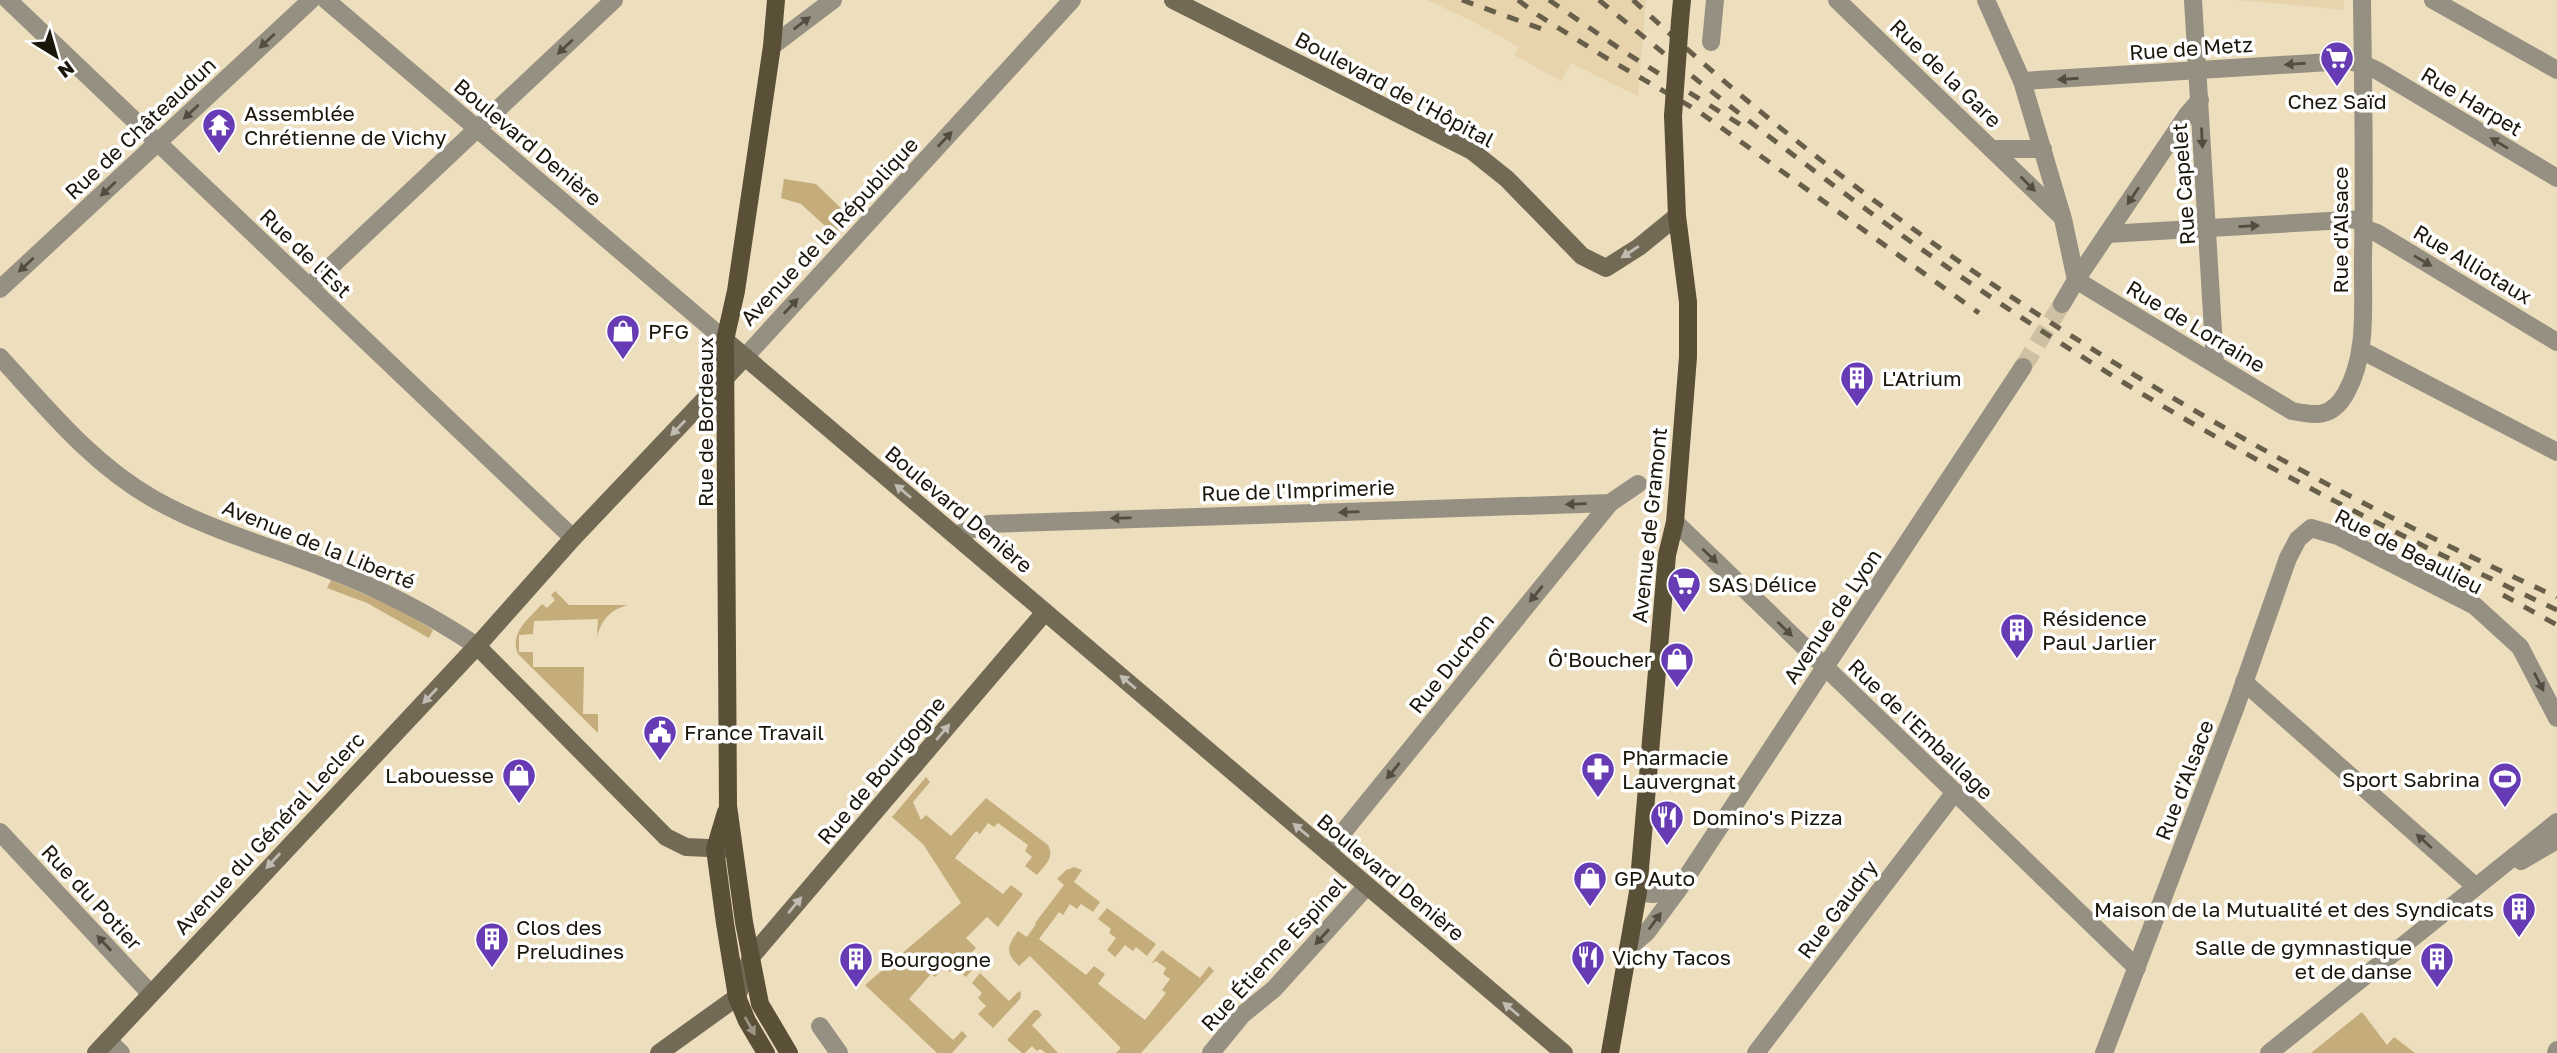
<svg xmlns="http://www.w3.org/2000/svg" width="2557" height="1053" viewBox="0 0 2557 1053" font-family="'Golos Text',sans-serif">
	<rect width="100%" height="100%" fill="#eddebd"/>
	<!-- built -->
	<g fill="#e7d3ac">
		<polygon points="1427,0 1646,0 1638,96 1571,63 1561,81 1514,55 1519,47 1472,21"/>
		<polygon points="2234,0 2344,0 2344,10 2284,4"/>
	</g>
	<!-- green -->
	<g fill="#c5ad7b">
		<polygon points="784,179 816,184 850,217 834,234 801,204 781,198"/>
		<polygon points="331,580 397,608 433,630 429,638 367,603 327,588"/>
		<path d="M555,591L569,605H628C610,610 602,619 597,637L598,619L534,621L533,634L519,635V652H533V667H584L583,714H598V733L518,654C509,632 529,619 542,604L547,608L555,600L551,595Z"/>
		<path d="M926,777L930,782L913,802L921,820L926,815L951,836L986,798L1048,845C1055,858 1045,865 1037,875L1025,866L1032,857L1025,851L1028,845L998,823L994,827L988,823L980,834L976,831L955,858L1003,894L1011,885L1023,894L998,927L987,917L966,938L976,948L966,958L975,967L966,977L955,968L950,972L944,968L935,977L931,974L909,999L953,1040L962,1031L967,1036L952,1053H937L865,985L961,903L923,844L892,817Z"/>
		<path d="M1074,867L1082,870L1074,882L1100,902L1093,912L1081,904L1077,909L1070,904L1063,915L1059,912L1039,939L1086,975L1094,966L1105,974L1098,984L1145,1020L1166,993L1162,990L1170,979L1163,974L1166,968L1156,961L1151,964L1162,950L1200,978L1209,966L1214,971L1141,1053H1116L1121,1048L1030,956L1019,966C1005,953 1007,946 1018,931L1027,937L1036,924L1035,923L1064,885L1057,879L1066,870Z"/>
		<polygon points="1107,908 1156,944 1147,956 1136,947 1133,951 1125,945 1115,957 1107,950 1116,938 1109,933 1111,929 1098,919"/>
		<polygon points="980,973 1009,1001 1019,991 1021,993 1020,999 993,1028 978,1014 986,1006 978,998 982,993 972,983"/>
		<polygon points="1034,1010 1038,1010 1042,1015 1032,1025 1058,1053 1046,1053 1040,1049 1037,1051 1032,1046 1025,1053 1022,1053 1007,1040"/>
		<polygon points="2362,1012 2387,1045 2394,1037 2415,1053 2311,1053"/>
	</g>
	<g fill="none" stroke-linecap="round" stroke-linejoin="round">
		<!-- street-tunnel -->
		<polyline stroke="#cec0a2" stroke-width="18" stroke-dasharray="18 9" stroke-linecap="butt" points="2023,367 2062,304"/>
		<!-- street -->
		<g stroke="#969082" stroke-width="18">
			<polyline points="8,0 573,538"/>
			<polyline points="326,0 725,340"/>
			<polyline points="1837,0 2061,216"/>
			<polyline points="1986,0 2022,81 2063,219 2076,280 2062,304"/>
			<polyline points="2193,0 2215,364"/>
			<polyline points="2433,0 2557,70"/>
			<polyline points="1711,42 1715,0"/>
			<polyline points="772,46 833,0"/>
			<polyline points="2022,81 2346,61 2363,64 2378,71 2557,178"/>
			<path d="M2200,100L2187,115L2076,280L2292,411C2316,416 2332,418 2346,393C2369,352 2362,301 2363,256C2365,171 2363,85 2362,0"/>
			<polyline points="1993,149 2043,149"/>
			<polyline points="2363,228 2377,233 2557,342"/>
			<polyline points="2107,234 2363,219"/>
			<polyline points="309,287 614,0"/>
			<polyline points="0,289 311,0"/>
			<polyline points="2361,350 2557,452"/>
			<path d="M0,357C47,408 91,463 152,498C206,529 268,546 325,568C379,588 429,614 477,646"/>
			<polyline points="745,357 1072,0"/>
			<polyline points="1675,522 2137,968"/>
			<polyline points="955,535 988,524 1610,503 1638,484"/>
			<polyline points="2244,682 2475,886"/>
			<polyline points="0,832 150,993"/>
			<polyline points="1327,852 1610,503"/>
			<polyline points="2521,861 2557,840"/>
			<polyline points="1638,892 1653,894 1678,890"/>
			<polyline points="1628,948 1647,932 1678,890 2023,367"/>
			<polyline points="820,1026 839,1053"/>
			<polyline points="108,1040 121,1053"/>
			<polyline points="1211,1053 1242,1015 1274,989 1367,886"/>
			<polyline points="1756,1053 1955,792"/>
			<polyline points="2104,1053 2236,706 2288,558 2298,539 2311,528 2338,536 2475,606 2520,647 2557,718"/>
			<polyline points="2269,1053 2557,822"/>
			<polyline points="2556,1053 2557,1050"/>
		</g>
		<!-- secondary -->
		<g stroke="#736a56" stroke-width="18">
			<polyline points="1173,0 1472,151 1507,179 1582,256 1606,268 1639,247 1677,216"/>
			<polyline points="725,340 1564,1053"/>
			<polyline points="477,646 666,837 686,847 730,849"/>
			<polyline points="737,997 751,957 1045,612"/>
			<polyline points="96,1053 477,646 573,538 745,357"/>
			<polyline points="659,1053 737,997"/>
		</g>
		<!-- primary -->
		<g stroke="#5a4f37" stroke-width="18">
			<polyline points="776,0 772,46 736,291 725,340 728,806 744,922 760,1004 789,1053"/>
			<polyline points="1680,21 1682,0"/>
			<polyline points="726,812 715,849 725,923 737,997 747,1021 766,1053"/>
			<polyline points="1610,1053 1638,892 1667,555 1675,522 1688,357 1688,302 1677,216 1673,116"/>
		</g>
		<!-- rail -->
		<g stroke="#685f4b" stroke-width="5" stroke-dasharray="12 12" stroke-linecap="butt">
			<polyline points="1462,0 1550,32"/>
			<polyline points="1518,0 1538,15 1603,56 1698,111 1979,313"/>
			<polyline points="1549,0 1623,51 1749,130"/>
			<path d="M1599,0C1766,139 1941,271 2126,384C2265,469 2410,541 2557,610"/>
			<path d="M1633,0C1902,251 2224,445 2557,597"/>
			<polyline points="2503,595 2557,625"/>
		</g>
		<!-- primary-bridge -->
		<polyline stroke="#5a4f37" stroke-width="18" points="1673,116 1680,21"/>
	</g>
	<!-- one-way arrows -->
	<defs><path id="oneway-solid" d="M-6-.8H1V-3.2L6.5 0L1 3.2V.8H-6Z" transform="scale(1.75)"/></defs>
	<g fill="#524d40">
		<use href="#oneway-solid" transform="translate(802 23) rotate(-37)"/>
		<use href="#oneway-solid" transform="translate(267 41) rotate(137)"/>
		<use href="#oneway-solid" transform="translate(565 47) rotate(137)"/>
		<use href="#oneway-solid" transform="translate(2295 64) rotate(176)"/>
		<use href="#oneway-solid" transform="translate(2068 79) rotate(176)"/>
		<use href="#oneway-solid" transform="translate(191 112) rotate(137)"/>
		<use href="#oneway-solid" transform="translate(2202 138) rotate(87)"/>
		<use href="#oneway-solid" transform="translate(945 139) rotate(-47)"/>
		<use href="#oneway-solid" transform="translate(2499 143) rotate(-149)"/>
		<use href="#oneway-solid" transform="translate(2028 184) rotate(45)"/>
		<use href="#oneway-solid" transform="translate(108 189) rotate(137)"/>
		<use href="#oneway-solid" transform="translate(2133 196) rotate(124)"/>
		<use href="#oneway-solid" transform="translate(2249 226) rotate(-3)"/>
		<use href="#oneway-solid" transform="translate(2423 261) rotate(31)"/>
		<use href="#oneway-solid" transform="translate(26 265) rotate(137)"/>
		<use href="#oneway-solid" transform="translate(791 306) rotate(-47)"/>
		<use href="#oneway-solid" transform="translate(1576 504) rotate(178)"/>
		<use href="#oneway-solid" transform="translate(1349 512) rotate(178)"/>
		<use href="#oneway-solid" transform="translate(1121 518) rotate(179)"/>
		<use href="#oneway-solid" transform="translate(1710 556) rotate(44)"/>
		<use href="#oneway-solid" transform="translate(1536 594) rotate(129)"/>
		<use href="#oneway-solid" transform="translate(1785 629) rotate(44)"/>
		<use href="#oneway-solid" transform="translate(2539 682) rotate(63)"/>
		<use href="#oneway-solid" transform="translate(1393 771) rotate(129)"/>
		<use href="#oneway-solid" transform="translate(2424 841) rotate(-138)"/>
		<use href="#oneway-solid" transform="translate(1655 921) rotate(-54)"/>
		<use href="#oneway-solid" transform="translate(1322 937) rotate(132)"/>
		<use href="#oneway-solid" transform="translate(104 943) rotate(-133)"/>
	</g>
	<g fill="#c0bcb3">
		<use href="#oneway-solid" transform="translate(1630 252) rotate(147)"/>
		<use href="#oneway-solid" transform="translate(678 428) rotate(134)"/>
		<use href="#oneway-solid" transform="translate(903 491) rotate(-140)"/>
		<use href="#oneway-solid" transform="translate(1128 682) rotate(-140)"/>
		<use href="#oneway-solid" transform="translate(430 696) rotate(133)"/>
		<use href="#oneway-solid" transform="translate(943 732) rotate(-50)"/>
		<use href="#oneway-solid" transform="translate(1301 830) rotate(-140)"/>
		<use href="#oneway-solid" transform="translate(273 861) rotate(133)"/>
		<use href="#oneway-solid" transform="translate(795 905) rotate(-50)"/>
		<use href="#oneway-solid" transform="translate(1511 1009) rotate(-140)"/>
	</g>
	<use fill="#9c9587" href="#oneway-solid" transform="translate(750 1026) rotate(61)"/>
	<!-- icons -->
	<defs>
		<g id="supermarket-pin" transform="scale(1.75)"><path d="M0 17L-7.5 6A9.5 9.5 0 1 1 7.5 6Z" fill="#663bb3" stroke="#fff"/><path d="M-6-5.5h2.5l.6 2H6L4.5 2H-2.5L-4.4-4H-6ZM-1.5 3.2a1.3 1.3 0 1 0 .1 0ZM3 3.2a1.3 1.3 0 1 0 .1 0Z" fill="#fff"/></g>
		<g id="temple-pin" transform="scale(1.75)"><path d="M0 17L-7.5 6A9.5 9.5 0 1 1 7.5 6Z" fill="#663bb3" stroke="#fff"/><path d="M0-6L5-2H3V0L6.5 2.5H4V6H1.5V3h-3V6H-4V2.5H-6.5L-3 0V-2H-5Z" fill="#fff"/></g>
		<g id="shop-pin" transform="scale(1.75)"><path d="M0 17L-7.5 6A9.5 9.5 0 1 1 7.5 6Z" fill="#663bb3" stroke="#fff"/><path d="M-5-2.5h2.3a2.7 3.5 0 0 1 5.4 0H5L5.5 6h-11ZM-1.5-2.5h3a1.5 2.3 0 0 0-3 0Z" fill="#fff"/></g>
		<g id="building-pin" transform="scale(1.75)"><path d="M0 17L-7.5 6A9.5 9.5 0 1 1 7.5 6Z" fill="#663bb3" stroke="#fff"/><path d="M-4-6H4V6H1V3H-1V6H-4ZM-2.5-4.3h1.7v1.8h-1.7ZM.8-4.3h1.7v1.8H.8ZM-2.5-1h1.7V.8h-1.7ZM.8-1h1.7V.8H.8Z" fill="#fff"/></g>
		<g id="civic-pin" transform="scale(1.75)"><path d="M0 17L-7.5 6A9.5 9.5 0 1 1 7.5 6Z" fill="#663bb3" stroke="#fff"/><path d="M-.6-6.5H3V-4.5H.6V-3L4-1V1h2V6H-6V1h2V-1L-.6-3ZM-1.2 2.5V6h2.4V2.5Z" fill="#fff"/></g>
		<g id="pharmacy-pin" transform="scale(1.75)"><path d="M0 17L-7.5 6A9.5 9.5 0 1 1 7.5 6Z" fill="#663bb3" stroke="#fff"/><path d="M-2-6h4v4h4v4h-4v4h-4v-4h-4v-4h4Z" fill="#fff"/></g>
		<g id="stadium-pin" transform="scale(1.75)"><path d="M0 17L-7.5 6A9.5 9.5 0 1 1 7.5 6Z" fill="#663bb3" stroke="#fff"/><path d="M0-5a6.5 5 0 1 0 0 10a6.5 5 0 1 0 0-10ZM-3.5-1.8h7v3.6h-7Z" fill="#fff"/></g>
		<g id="restaurant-pin" transform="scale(1.75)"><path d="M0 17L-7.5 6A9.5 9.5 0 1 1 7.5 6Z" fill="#663bb3" stroke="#fff"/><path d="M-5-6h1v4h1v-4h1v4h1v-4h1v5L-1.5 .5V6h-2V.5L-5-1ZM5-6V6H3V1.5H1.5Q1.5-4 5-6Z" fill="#fff"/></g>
	</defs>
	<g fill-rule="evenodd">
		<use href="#supermarket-pin" x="2337" y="58"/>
		<use href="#temple-pin" x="219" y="125"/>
		<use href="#shop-pin" x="623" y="331"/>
		<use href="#building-pin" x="1857" y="378"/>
		<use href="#supermarket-pin" x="1684" y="584"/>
		<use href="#building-pin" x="2017" y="630"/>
		<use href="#shop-pin" x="1677" y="659"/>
		<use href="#civic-pin" x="660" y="732"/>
		<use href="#pharmacy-pin" x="1598" y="769"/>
		<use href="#shop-pin" x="519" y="775"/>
		<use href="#stadium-pin" x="2505" y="779"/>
		<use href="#restaurant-pin" x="1667" y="817"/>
		<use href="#shop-pin" x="1590" y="878"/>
		<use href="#building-pin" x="2519" y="909"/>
		<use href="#building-pin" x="492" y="939"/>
		<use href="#restaurant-pin" x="1588" y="957"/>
		<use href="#building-pin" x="856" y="959"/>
		<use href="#building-pin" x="2437" y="959"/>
	</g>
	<g text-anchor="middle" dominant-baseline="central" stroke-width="7" stroke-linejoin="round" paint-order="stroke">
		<!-- street labels -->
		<g font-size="21" fill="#1b160a" stroke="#fff">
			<text transform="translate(2191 48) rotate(-4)">Rue de Metz</text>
			<text transform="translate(1946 73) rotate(44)">Rue de la Gare</text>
			<text transform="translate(1395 89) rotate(28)">Boulevard de l'Hôpital</text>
			<text transform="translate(2472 101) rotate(31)">Rue Harpet</text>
			<text transform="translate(140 128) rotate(-43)">Rue de Châteaudun</text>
			<text transform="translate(528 142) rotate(40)">Boulevard Denière</text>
			<text transform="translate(2183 184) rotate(-94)">Rue Capelet</text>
			<text transform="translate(2340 230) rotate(-90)">Rue d'Alsace</text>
			<text transform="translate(829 231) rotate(-47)">Avenue de la République</text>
			<text transform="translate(306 253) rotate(44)">Rue de l'Est</text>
			<text transform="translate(2473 264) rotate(31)">Rue Alliotaux</text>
			<text transform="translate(2196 326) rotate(31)">Rue de Lorraine</text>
			<text transform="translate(705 422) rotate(-90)">Rue de Bordeaux</text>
			<text transform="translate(1298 490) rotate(-2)">Rue de l'Imprimerie</text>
			<text transform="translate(959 509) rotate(40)">Boulevard Denière</text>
			<text transform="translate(1649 525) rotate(-84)">Avenue de Gramont</text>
			<text transform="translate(319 544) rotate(22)">Avenue de la Liberté</text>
			<text transform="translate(2409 551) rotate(27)">Rue de Beaulieu</text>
			<text transform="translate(1832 616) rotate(-56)">Avenue de Lyon</text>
			<text transform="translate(1451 663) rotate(-51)">Rue Duchon</text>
			<text transform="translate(1921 729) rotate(44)">Rue de l'Emballage</text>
			<text transform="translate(881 770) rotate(-50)">Rue de Bourgogne</text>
			<text transform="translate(2184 780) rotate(-69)">Rue d'Alsace</text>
			<text transform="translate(269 833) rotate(-47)">Avenue du Général Leclerc</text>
			<text transform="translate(1391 877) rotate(40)">Boulevard Denière</text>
			<text transform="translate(92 897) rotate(47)">Rue du Potier</text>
			<text transform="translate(1837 909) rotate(-53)">Rue Gaudry</text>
			<text transform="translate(1273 954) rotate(-47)">Rue Étienne Espinel</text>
		</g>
		<!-- poi labels -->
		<g font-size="21" fill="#1b160a" stroke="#fff" text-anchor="start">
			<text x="2337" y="101" text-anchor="middle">Chez Saïd</text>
			<text x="244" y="113">Assemblée<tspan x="244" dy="24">Chrétienne de Vichy</tspan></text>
			<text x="648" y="331">PFG</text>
			<text x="1882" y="378">L'Atrium</text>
			<text x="1708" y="584">SAS Délice</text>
			<text x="2042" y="618">Résidence<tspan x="2042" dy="24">Paul Jarlier</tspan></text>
			<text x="1652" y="659" text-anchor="end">Ô'Boucher</text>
			<text x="684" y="732">France Travail</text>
			<text x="1622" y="757">Pharmacie<tspan x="1622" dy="24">Lauvergnat</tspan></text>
			<text x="494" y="775" text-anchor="end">Labouesse</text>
			<text x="2480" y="779" text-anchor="end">Sport Sabrina</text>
			<text x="1692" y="817">Domino's Pizza</text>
			<text x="1614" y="878">GP Auto</text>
			<text x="2494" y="909" text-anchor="end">Maison de la Mutualité et des Syndicats</text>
			<text x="516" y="927">Clos des<tspan x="516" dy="24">Preludines</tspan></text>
			<text x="2412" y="947" text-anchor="end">Salle de gymnastique<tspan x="2412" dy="24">et de danse</tspan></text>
			<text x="1612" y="957">Vichy Tacos</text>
			<text x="880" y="959">Bourgogne</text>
		</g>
	</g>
	<!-- north arrow -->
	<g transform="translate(56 56) rotate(143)" stroke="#ffffff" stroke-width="5" paint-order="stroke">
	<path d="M0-5L12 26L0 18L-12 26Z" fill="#1b160a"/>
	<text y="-10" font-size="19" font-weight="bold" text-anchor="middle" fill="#1b160a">N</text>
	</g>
</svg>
